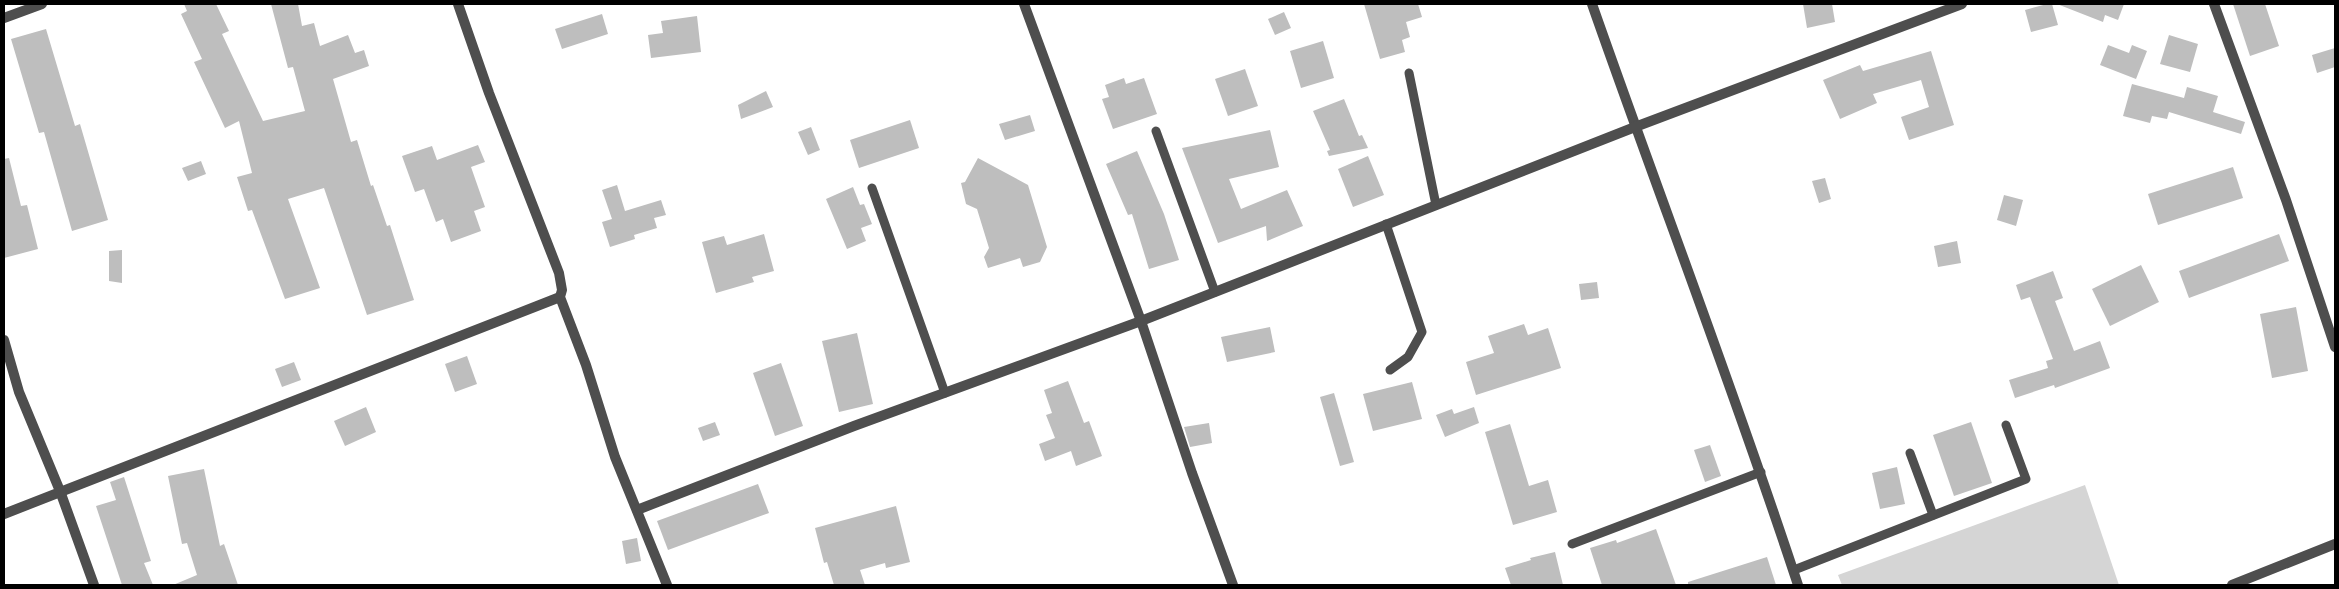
<svg xmlns="http://www.w3.org/2000/svg" width="2339" height="589" viewBox="0 0 2339 589" font-family="Quicksand,sans-serif">
	<rect width="100%" height="100%" fill="#fff"/>
	<!-- green -->
	<polygon fill="#d5d5d5" points="2085,485 2119,585 1842,585 1838,575"/>
	<!-- building -->
	<g fill="#bebebe">
		<polygon points="184,4 216,4 229,31 222,34 263,121 305,111 293,67 288,68 271,4 298,4 302,26 314,23 320,46 348,35 355,53 364,50 369,66 333,79 351,142 357,140 371,186 373,185 387,226 390,225 414,300 367,315 324,188 288,199 320,288 285,299 252,210 248,211 237,177 252,173 239,121 225,128 194,62 202,59 181,14 187,11"/>
		<polygon points="1364,4 1418,4 1422,17 1406,22 1410,37 1402,40 1405,52 1380,59"/>
		<polygon points="1803,4 1832,4 1835,22 1807,28"/>
		<polygon points="2047,4 2052,4 2058,25 2031,32 2025,10"/>
		<polygon points="2057,4 2124,4 2118,20 2105,15 2103,22"/>
		<polygon points="2233,4 2265,4 2279,46 2250,56"/>
		<polygon points="1284,12 1291,28 1275,35 1268,19"/>
		<polygon points="602,14 608,34 562,49 555,29"/>
		<polygon points="697,16 701,52 651,58 648,35 663,33 661,21"/>
		<polygon points="46,29 75,126 80,124 108,220 72,231 44,132 39,133 11,39"/>
		<polygon points="2169,35 2198,44 2190,72 2160,64"/>
		<polygon points="1323,41 1334,78 1301,88 1290,51"/>
		<polygon points="2108,45 2129,53 2132,45 2147,51 2136,79 2100,65"/>
		<polygon points="2335,48 2335,67 2317,73 2312,55"/>
		<polygon points="1931,51 1954,125 1909,140 1901,117 1929,107 1921,80 1873,94 1877,103 1840,119 1823,80 1860,65 1863,71"/>
		<polygon points="1245,69 1258,106 1228,116 1215,79"/>
		<polygon points="1124,78 1126,84 1144,78 1157,114 1113,129 1102,99 1109,97 1105,85"/>
		<polygon points="2132,84 2184,98 2187,87 2218,96 2213,112 2245,122 2241,134 2169,112 2167,119 2152,116 2150,123 2123,116"/>
		<polygon points="766,91 773,107 741,119 738,105"/>
		<polygon points="1344,99 1359,136 1362,135 1368,148 1329,156 1327,151 1330,150 1313,111"/>
		<polygon points="1030,115 1035,131 1005,140 999,124"/>
		<polygon points="910,120 919,148 859,168 850,140"/>
		<polygon points="811,127 820,150 808,155 798,132"/>
		<polygon points="1270,130 1279,167 1229,179 1241,209 1287,190 1303,226 1267,241 1266,226 1218,243 1182,148"/>
		<polygon points="478,145 485,162 471,167 485,207 474,211 481,231 451,242 443,219 436,222 424,189 415,192 402,156 432,146 437,160"/>
		<polygon points="1137,151 1164,214 1179,260 1149,269 1132,214 1128,215 1106,164"/>
		<polygon points="1368,156 1384,195 1353,207 1338,169"/>
		<polygon points="9,158 21,206 27,205 38,249 4,258 4,159"/>
		<polygon points="978,158 1028,185 1047,247 1040,262 1023,267 1020,258 988,268 984,257 989,248 977,209 966,204 961,183 965,182"/>
		<polygon points="201,161 206,174 188,181 182,168"/>
		<polygon points="2233,167 2243,198 2158,225 2148,194"/>
		<polygon points="1825,178 1831,199 1819,203 1812,181"/>
		<polygon points="617,185 625,211 661,200 666,215 654,218 657,228 634,235 635,239 610,247 602,222 612,219 602,190"/>
		<polygon points="853,187 860,205 864,204 872,224 861,228 866,241 847,249 826,199"/>
		<polygon points="2004,195 2023,200 2016,226 1997,220"/>
		<polygon points="764,234 774,271 752,277 754,282 716,293 702,242 724,236 727,245"/>
		<polygon points="2279,234 2289,261 2189,298 2179,271"/>
		<polygon points="1957,241 1961,263 1938,267 1934,246"/>
		<polygon points="122,250 122,283 109,281 109,251"/>
		<polygon points="2141,265 2159,302 2110,326 2092,289"/>
		<polygon points="2053,271 2063,298 2055,301 2074,351 2100,341 2110,368 2055,388 2054,385 2015,398 2009,380 2048,368 2046,361 2053,359 2030,297 2021,300 2016,285"/>
		<polygon points="1597,282 1599,298 1581,300 1579,284"/>
		<polygon points="2296,307 2308,371 2272,378 2260,314"/>
		<polygon points="1524,324 1528,335 1548,328 1561,368 1476,395 1466,362 1494,353 1488,336"/>
		<polygon points="1270,327 1275,352 1227,362 1221,337"/>
		<polygon points="857,333 873,404 839,412 822,341"/>
		<polygon points="467,356 477,384 455,392 445,364"/>
		<polygon points="294,362 301,380 282,387 275,369"/>
		<polygon points="781,363 803,426 775,436 753,373"/>
		<polygon points="1068,381 1084,423 1089,421 1102,456 1076,466 1071,451 1045,461 1039,444 1055,438 1046,415 1052,413 1044,390"/>
		<polygon points="1412,382 1422,419 1373,431 1363,394"/>
		<polygon points="1334,393 1354,462 1340,466 1320,397"/>
		<polygon points="366,407 376,432 345,446 334,421"/>
		<polygon points="1474,407 1479,423 1445,437 1436,415 1452,409 1454,414"/>
		<polygon points="715,422 720,435 703,441 698,428"/>
		<polygon points="1971,422 1992,483 1954,496 1933,435"/>
		<polygon points="1209,423 1212,443 1190,447 1184,427"/>
		<polygon points="1510,424 1529,486 1548,480 1557,512 1513,525 1485,432"/>
		<polygon points="1710,445 1721,476 1705,482 1694,450"/>
		<polygon points="1897,467 1905,504 1880,509 1872,473"/>
		<polygon points="204,469 220,546 224,544 238,585 173,585 197,575 187,543 182,544 168,476"/>
		<polygon points="124,477 151,561 144,563 153,585 122,585 96,506 116,500 110,482"/>
		<polygon points="758,484 769,513 668,550 657,521"/>
		<polygon points="896,506 910,562 886,568 885,563 860,570 865,585 834,585 827,562 824,563 815,528"/>
		<polygon points="1656,529 1676,585 1602,585 1590,548 1616,540 1617,543"/>
		<polygon points="637,538 641,561 626,564 622,541"/>
		<polygon points="1555,552 1563,585 1511,585 1505,568 1531,560 1530,558"/>
		<polygon points="1767,557 1776,585 1688,585 1688,582"/>
	</g>
	<g fill="none" stroke-linecap="round" stroke-linejoin="round">
		<!-- lane -->
		<g stroke="#4e4e4e" stroke-width="9">
			<polyline points="1409,73 1436,205"/>
			<polyline points="1156,131 1215,292"/>
			<polyline points="872,188 945,393"/>
			<polyline points="1386,224 1422,332 1408,357 1390,370"/>
			<polyline points="1910,453 1933,515"/>
			<polyline points="1572,544 1761,472"/>
			<polyline points="1794,570 2026,479 2006,425"/>
		</g>
		<!-- street -->
		<g stroke="#4e4e4e" stroke-width="10">
			<polyline points="458,4 489,93 559,273 562,290 560,297 586,365 615,457 667,585"/>
			<polyline points="1024,4 1141,321 1192,473 1233,585"/>
			<path d="M1592,4C1660,198 1734,390 1798,585"/>
			<polyline points="2214,4 2286,200 2335,347"/>
			<polyline points="4,18 42,4"/>
			<polyline points="4,340 19,392 60,491 94,585"/>
			<polyline points="637,510 854,426 1141,321 1635,127 1962,4"/>
			<polyline points="4,514 560,297"/>
			<polyline points="2232,585 2335,544"/>
		</g>
	</g>
	<!-- border -->
	<rect width="2339" height="589" fill="none" stroke="#000000" stroke-width="10"/>
</svg>
